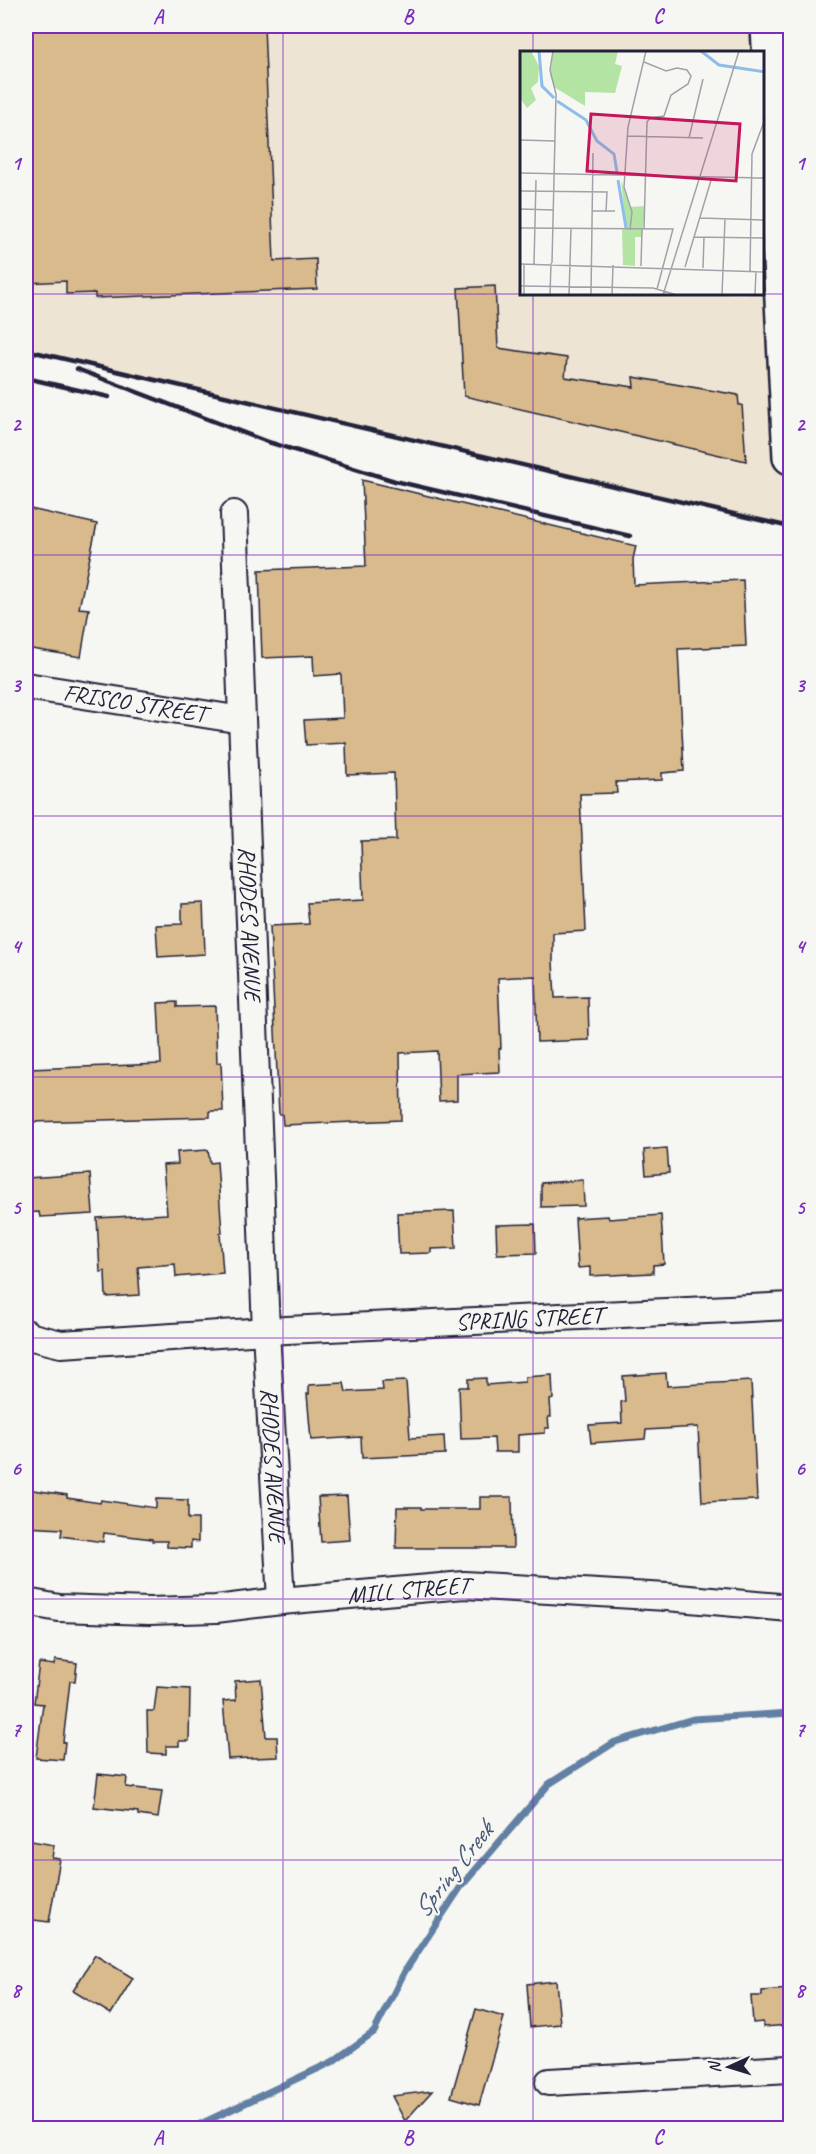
<svg xmlns="http://www.w3.org/2000/svg" width="816" height="2154" viewBox="0 0 816 2154" font-family="Caveat,sans-serif">
	<rect width="100%" height="100%" fill="#f6f6f2"/>
	<filter id="ink" filterUnits="userSpaceOnUse"><feTurbulence type="fractalNoise" baseFrequency=".0167" numOctaves="2"/><feDisplacementMap in="SourceGraphic" scale="12" xChannelSelector="R" yChannelSelector="G"/><feConvolveMatrix kernelMatrix="1 2 1 2 8 2 1 2 1" color-interpolation-filters="sRGB"/></filter>
	<g filter="url(#ink)">
		<!-- built -->
		<path fill="#ede4d3" fill-rule="evenodd" d="M26,26H768L790,457V527L26,350ZM522,52H764V294H522Z"/>
		<g fill="none" stroke-linecap="round" stroke-linejoin="round">
			<!-- stream -->
			<polyline stroke="#6280a3" stroke-width="7" points="192,2128 332,2062 374,2032 405,1971 460,1888 549,1784 615,1742 693,1719 790,1713"/>
		</g>
		<!-- building -->
		<g fill="#d9ba8c" stroke="#22223b" stroke-width="1.5">
			<polygon points="26,26 264,26 274,261 316,259 317,289 95,298 95,293 66,294 66,281 26,283"/>
			<polygon points="495,286 498,348 567,358 565,377 634,387 633,377 738,395 739,405 742,405 746,461 464,396 458,288"/>
			<polygon points="362,480 636,546 633,559 634,585 743,580 746,646 678,649 684,771 662,773 662,780 616,782 617,793 580,794 586,931 553,933 553,962 555,998 588,997 589,1040 537,1042 535,976 498,978 501,1048 499,1049 500,1072 457,1074 457,1100 439,1101 437,1051 400,1053 401,1120 283,1125 282,1114 279,1114 270,926 309,924 307,903 363,900 361,841 396,840 394,773 347,775 346,743 306,745 304,720 343,718 341,674 314,676 313,656 262,658 259,570 366,566"/>
			<polygon points="26,508 97,524 79,608 89,609 81,657 26,648"/>
			<polygon points="203,903 205,954 158,957 156,925 182,924 182,904"/>
			<polygon points="177,1002 177,1007 215,1006 217,1063 221,1062 223,1111 210,1111 210,1117 30,1122 29,1109 26,1109 26,1077 29,1077 29,1069 161,1064 158,1003"/>
			<polygon points="667,1148 669,1173 646,1175 644,1150"/>
			<polygon points="208,1150 210,1163 217,1162 222,1233 220,1233 223,1273 176,1277 175,1264 138,1267 140,1295 106,1297 105,1271 100,1272 97,1218 167,1214 163,1165 178,1164 177,1152"/>
			<polygon points="90,1174 93,1214 40,1217 39,1212 26,1213 26,1178"/>
			<polygon points="583,1180 584,1206 541,1207 541,1183"/>
			<polygon points="454,1211 456,1248 431,1249 431,1253 399,1254 397,1213"/>
			<polygon points="661,1215 664,1264 653,1265 653,1273 590,1276 590,1267 578,1268 575,1218 608,1216 609,1219"/>
			<polygon points="535,1224 536,1253 497,1254 496,1225"/>
			<polygon points="666,1373 667,1386 751,1381 757,1500 702,1502 698,1427 646,1430 645,1439 591,1443 589,1425 622,1423 621,1402 625,1401 623,1376"/>
			<polygon points="552,1375 553,1399 550,1400 551,1417 548,1417 549,1428 545,1428 545,1433 518,1435 518,1452 495,1452 494,1438 461,1439 459,1387 468,1387 468,1379 486,1378 486,1385 525,1382 525,1377"/>
			<polygon points="406,1381 410,1438 444,1436 445,1454 362,1458 361,1437 311,1440 307,1394 309,1394 309,1385 344,1383 346,1392 383,1390 382,1382"/>
			<polygon points="26,1489 67,1495 67,1498 100,1503 101,1500 156,1508 156,1499 188,1500 188,1519 198,1519 198,1542 191,1541 191,1548 167,1547 167,1541 152,1541 152,1539 104,1533 103,1542 61,1536 62,1529 26,1527"/>
			<polygon points="347,1496 350,1540 321,1542 318,1497"/>
			<polygon points="480,1497 512,1497 513,1548 396,1548 397,1507 421,1507 421,1509 480,1509"/>
			<polygon points="55,1660 77,1663 75,1681 70,1681 63,1742 65,1742 63,1760 36,1758 43,1704 34,1703 39,1663 54,1665"/>
			<polygon points="261,1679 266,1737 277,1737 278,1757 228,1759 223,1701 236,1700 235,1681"/>
			<polygon points="157,1687 190,1689 189,1741 179,1741 179,1746 166,1746 166,1754 148,1753 147,1711 154,1711"/>
			<polygon points="98,1774 127,1777 126,1787 162,1791 158,1818 138,1815 138,1812 94,1807"/>
			<polygon points="26,1840 54,1845 52,1858 60,1859 49,1922 26,1919"/>
			<polygon points="95,1955 133,1978 111,2014 73,1991"/>
			<polygon points="556,1981 560,2024 530,2027 527,1984"/>
			<polygon points="790,1989 790,2025 763,2027 763,2022 753,2023 751,1996 762,1996 762,1991"/>
			<polygon points="476,2009 504,2017 479,2105 451,2097"/>
			<polygon points="432,2091 405,2121 392,2096"/>
		</g>
		<g fill="none" stroke-linecap="round" stroke-linejoin="round">
			<!-- street casing -->
			<g stroke="#22223b" stroke-width="30">
				<g id="street">
					<path id="s1" d="M234,514L266,1331L281,1601"/>
					<path id="s2" d="M26,686L242,720"/>
					<path id="s3" d="M26,1333L32,1337L61,1344L266,1331L790,1306"/>
					<path id="s4" d="M26,1602L59,1608L149,1611L216,1609L281,1601L464,1585L667,1597L790,1608"/>
					<polyline points="549,2082 790,2069"/>
				</g>
			</g>
			<!-- secondary casing -->
			<g stroke="#22223b" stroke-width="38">
				<polyline id="secondary" points="768,26 790,457"/>
			</g>
			<!-- street -->
			<use href="#street" stroke="#f6f6f2" stroke-width="26"/>
			<!-- secondary -->
			<use href="#secondary" stroke="#f6f6f2" stroke-width="33"/>
			<!-- rail -->
			<g stroke="#22223b" stroke-width="4.5">
				<polyline points="26,350 790,527"/>
				<polyline points="77,369 265,441 395,481 630,536"/>
				<polyline points="26,378 109,397"/>
			</g>
		</g>
	</g>
	<!-- grid -->
	<path fill="none" stroke="#7b2cbf" stroke-width="1.5" stroke-opacity="0.55" d="M283,26V2128M533,26V52M26,294H522M522,294H764M533,294V2128M764,294H790M26,555H790M26,816H790M26,1077H790M26,1338H790M26,1599H790M26,1860H790"/>
	<g text-anchor="middle" dominant-baseline="central" stroke-width="4.5" stroke-linejoin="round" paint-order="stroke">
		<!-- street labels -->
		<g font-size="24" fill="#22223b" stroke="#f6f6f2">
			<text stroke="none"><textPath href="#s2" startOffset="110">FRISCO STREET</textPath></text>
			<text stroke="none"><textPath href="#s1" startOffset="410">RHODES AVENUE</textPath></text>
			<text stroke="none"><textPath href="#s3" startOffset="506">SPRING STREET</textPath></text>
			<text stroke="none"><textPath href="#s1" startOffset="952">RHODES AVENUE</textPath></text>
			<text stroke="none"><textPath href="#s4" startOffset="384">MILL STREET</textPath></text>
		</g>
		<!-- water labels -->
		<g font-size="26" font-style="italic" fill="#475978" stroke="#f6f6f2">
			<text transform="translate(453 1870) rotate(-52)">Spring Creek</text>
		</g>
	</g>
	<!-- overview -->
	<g transform="translate(520 51)">
		<rect width="244" height="244" fill="#f6f6f2"/>
		<path d="M0,0H11L19,15L18,31L11,37L16,49L7,57L0,47ZM33,0H98L95,13L102,15L95,42L65,41V55L34,36L30,24ZM101,129L110,156L125,155L122,186H115V215L103,214L102,179L106,178Z" fill="#b4e4a4"/>
		<path fill="none" stroke="#8dbee9" stroke-width="3" d="M19,0L22,35L34,47M181,0L199,14L245,21M37,50L66,69L77,90L94,103L97,121M98,129L106,177"/>
		<path fill="none" stroke="#a1a1a9" stroke-width="1.5" d="M124,11L146,20L157,17L167,19L171,25L168,33L151,44L144,65L130,67L127,71L124,178M108,85L183,87M169,87L183,28M0,89L35,90M0,122L245,127M0,140L87,141L86,160M0,158L34,159M72,160H95M180,167L245,169M0,177L153,178L137,238M110,179L112,161L104,136L108,76L126,0M174,186L245,187M32,212L36,43L30,19L33,0M0,213L245,221M14,213L16,129M121,215L122,178M165,216L192,126M183,217L184,186M230,220L232,103L245,68M0,235L133,237L157,244M4,244V213M30,244L31,212M49,244L51,178M71,244L73,102M92,244L93,214M143,244L219,0M202,244L205,168M235,244L236,220"/>
		<path fill="#c2185b" fill-opacity="0.15" stroke="#c2185b" stroke-width="3" d="M71,63L220,73L216,130L67,120Z"/>
		<rect width="244" height="244" fill="none" stroke="#22223b" stroke-width="3"/>
	</g>
	<!-- margin -->
	<rect width="816" height="2154" fill="none" stroke="#f6f6f2" stroke-width="66"/>
	<!-- north arrow -->
	<g transform="translate(729 2067) rotate(266)" stroke="#f6f6f2" stroke-width="4.5" paint-order="stroke">
	<path d="M0-4.5L10 22L0 15L-10 22Z" fill="#22223b"/>
	<text y="-9" font-size="16" font-weight="bold" text-anchor="middle" fill="#22223b">N</text>
	</g>
	<rect x="33" y="33" width="750" height="2088" fill="none" stroke="#7b2cbf" stroke-width="2"/>
	<g font-size="20" text-anchor="middle" font-weight="bold" fill="#7b2cbf">
		<text x="158" y="23">A</text>
		<text x="408" y="23">B</text>
		<text x="658" y="23">C</text>
		<text x="16" y="170">1</text>
		<text x="800" y="170">1</text>
		<text x="16" y="431">2</text>
		<text x="800" y="431">2</text>
		<text x="16" y="692">3</text>
		<text x="800" y="692">3</text>
		<text x="16" y="953">4</text>
		<text x="800" y="953">4</text>
		<text x="16" y="1214">5</text>
		<text x="800" y="1214">5</text>
		<text x="16" y="1475">6</text>
		<text x="800" y="1475">6</text>
		<text x="16" y="1736">7</text>
		<text x="800" y="1736">7</text>
		<text x="16" y="1997">8</text>
		<text x="800" y="1997">8</text>
		<text x="158" y="2144">A</text>
		<text x="408" y="2144">B</text>
		<text x="658" y="2144">C</text>
	</g>
</svg>
